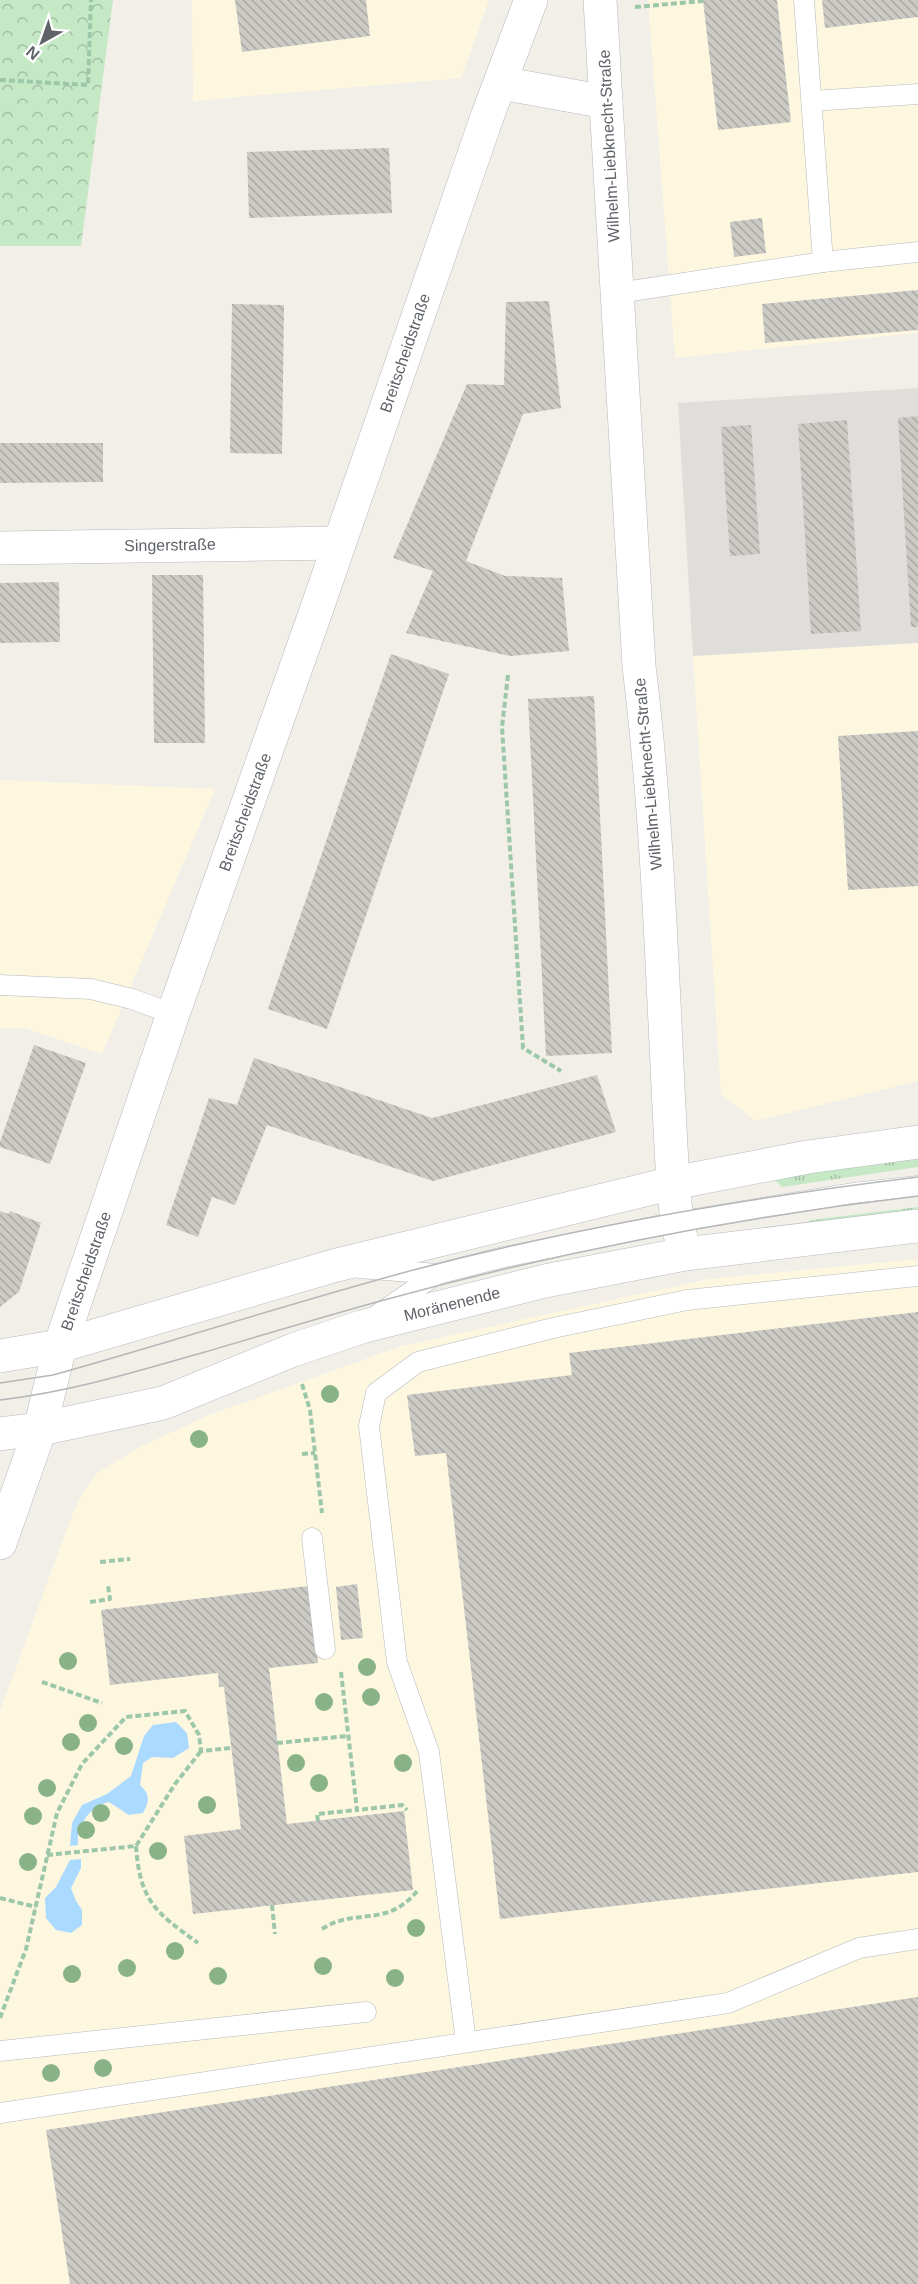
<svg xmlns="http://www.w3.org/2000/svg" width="918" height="2284" viewBox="0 0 918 2284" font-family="Arial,sans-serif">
	<defs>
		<pattern id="grass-tufts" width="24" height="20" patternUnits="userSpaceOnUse" patternTransform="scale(1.5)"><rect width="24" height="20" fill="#c5e8c5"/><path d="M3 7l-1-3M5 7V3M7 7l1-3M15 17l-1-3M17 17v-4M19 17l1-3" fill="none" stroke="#a3c0a4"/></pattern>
		<pattern id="park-crowns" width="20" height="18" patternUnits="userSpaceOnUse" patternTransform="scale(1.5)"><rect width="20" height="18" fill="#c5e8c5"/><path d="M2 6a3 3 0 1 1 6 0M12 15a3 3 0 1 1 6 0" fill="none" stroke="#a3c0a4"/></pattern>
		<pattern id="building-back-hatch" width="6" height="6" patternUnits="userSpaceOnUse" patternTransform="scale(1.5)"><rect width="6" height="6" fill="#cccac5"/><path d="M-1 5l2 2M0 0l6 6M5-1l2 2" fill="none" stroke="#a9a8a4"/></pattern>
	</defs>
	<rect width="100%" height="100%" fill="#f1efe8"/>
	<!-- commercial -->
	<g fill="#fef7e0">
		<polygon points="192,0 489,0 461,78 193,101"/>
		<polygon points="648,0 918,0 918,333 675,358"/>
		<polygon points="918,643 918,1081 756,1121 721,1094 693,656"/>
		<polygon points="0,780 215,789 102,1054 25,1028 0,1028"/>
		<polygon points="918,1259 918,2284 0,2284 0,1711 71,1518 80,1498 96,1474 136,1449 209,1415 402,1346 709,1279"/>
	</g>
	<!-- industrial -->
	<polygon fill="#e0deda" points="918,388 918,643 693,656 678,403"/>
	<!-- grass -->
	<g fill="url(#grass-tufts)">
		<polygon points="918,1152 918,1167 782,1187 776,1181 776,1176"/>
		<polygon points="918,1207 918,1215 807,1223 810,1220"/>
	</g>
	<!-- park -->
	<polygon fill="url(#park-crowns)" points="0,0 113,0 81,246 0,246"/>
	<!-- water -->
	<g fill="#aadaff">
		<path d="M176,1722L187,1733L189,1748L173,1758L152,1757L143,1763L140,1785C150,1795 150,1800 143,1813L129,1815L109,1802C91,1806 76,1825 78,1845L70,1846L72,1823L82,1805L107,1794L131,1776L144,1736L153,1725Z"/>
		<polygon points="81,1859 81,1868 71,1888 76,1901 82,1910 82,1925 71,1933 56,1930 46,1918 45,1898 56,1887 70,1860"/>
	</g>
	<!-- building -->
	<g fill="url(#building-back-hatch)">
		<polygon points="235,0 366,0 370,36 242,52"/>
		<polygon points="703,0 777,0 791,122 718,130"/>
		<polygon points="822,0 918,0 918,17 825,28"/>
		<polygon points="389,148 392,213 249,218 247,152"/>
		<polygon points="762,218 766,253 734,257 730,222"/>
		<polygon points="918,290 918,330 765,343 762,304"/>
		<polygon points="549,301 561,408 523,414 466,561 505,576 562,578 569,651 510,656 406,633 433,571 393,558 467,384 504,385 506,302"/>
		<polygon points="232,304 284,305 282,454 230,453"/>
		<polygon points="918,416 918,627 911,627 898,418"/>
		<polygon points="847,420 861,631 811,634 798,424"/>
		<polygon points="751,425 760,554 730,556 721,427"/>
		<polygon points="0,443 103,443 103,482 0,483"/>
		<polygon points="152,575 203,575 205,743 154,743"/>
		<polygon points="59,582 60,642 0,643 0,583"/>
		<polygon points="391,654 449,674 327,1029 268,1009"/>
		<polygon points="594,696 612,1053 546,1056 528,699"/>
		<polygon points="918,731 918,886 848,890 838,736"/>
		<polygon points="34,1045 86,1063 50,1164 0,1147 0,1142"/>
		<polygon points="254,1058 432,1118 597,1075 616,1132 433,1181 267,1125 235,1205 212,1197 198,1237 166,1225 209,1098 237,1105"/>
		<polygon points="0,1211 9,1214 10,1211 41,1223 19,1292 0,1307"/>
		<polygon points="918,1312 918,1872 500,1919 446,1453 415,1456 407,1395 572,1375 569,1353"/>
		<polygon points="357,1584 363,1638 341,1640 336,1587"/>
		<polygon points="309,1586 318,1663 269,1668 287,1824 404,1811 413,1890 193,1914 184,1836 241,1829 224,1687 219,1687 218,1673 110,1685 101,1610"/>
		<polygon points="918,1997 918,2284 70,2284 46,2130"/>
	</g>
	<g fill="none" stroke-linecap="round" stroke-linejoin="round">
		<!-- service casing -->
		<g stroke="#b5b8bc" stroke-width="21">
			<g id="service">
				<polyline points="812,101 918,94"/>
				<polyline points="823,262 918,252"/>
				<polyline points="618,293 823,262 804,0"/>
				<polyline points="0,985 91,989 132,999 173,1014"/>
				<polyline points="359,1268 437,1274 504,1257 677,1222 853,1193 918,1186"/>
				<polyline points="377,1315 437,1274"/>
				<polyline points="312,1538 325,1649"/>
				<polyline points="466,2042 429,1752 397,1662 369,1426 376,1393 418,1362 553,1328 687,1300 918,1276"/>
				<polyline points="0,2051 366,2012"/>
				<polyline points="0,2113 728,2003 859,1948 918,1939"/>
			</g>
		</g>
		<!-- minor casing -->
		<g stroke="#b5b8bc" stroke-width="34">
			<g id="minor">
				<path d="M600,0L639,666C660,837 663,1011 673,1183L677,1222L685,1254"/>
				<polyline points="501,83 606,102"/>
				<polyline points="0,548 339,543"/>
			</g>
		</g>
		<!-- tertiary casing -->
		<g stroke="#b5b8bc" stroke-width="34">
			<g id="tertiary">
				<polyline points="0,1356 60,1346 173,1014 316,611 487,117 531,0"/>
				<polyline points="0,1434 40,1429"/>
			</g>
		</g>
		<!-- secondary casing -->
		<g stroke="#b6babf" stroke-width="34">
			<g id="secondary">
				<polyline points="40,1429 163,1403 293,1350 361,1327 545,1281 685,1254 918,1226"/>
				<polyline points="0,1543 40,1429 60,1346 333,1266 673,1183 808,1157 918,1142"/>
			</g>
		</g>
		<!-- path -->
		<g stroke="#9cc7a9" stroke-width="4" stroke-dasharray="6 3" stroke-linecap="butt">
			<polyline points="635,7 703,1"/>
			<polyline points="0,80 88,85 91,0"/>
			<polyline points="508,675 502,727 523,1048 561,1071"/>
			<polyline points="302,1384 310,1410 322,1513"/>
			<polyline points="302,1454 315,1453"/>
			<polyline points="100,1562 130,1559"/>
			<polyline points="90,1602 110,1599 108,1586"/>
			<polyline points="341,1672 357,1810 402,1805 407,1810"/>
			<polyline points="42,1682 102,1703"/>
			<polyline points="277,1743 348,1736"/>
			<polyline points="318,1821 317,1814 357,1810"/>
			<path d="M136,1846C140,1901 155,1912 198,1943"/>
			<polyline points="47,1855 136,1846 175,1784 201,1751"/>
			<polyline points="0,1898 36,1907"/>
			<polyline points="272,1905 275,1934"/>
			<path d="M322,1929C355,1907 387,1929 418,1890"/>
			<polyline points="0,2018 26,1949 57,1813 82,1764 126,1717 185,1711 199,1735 201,1751 231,1748"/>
		</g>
		<!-- service -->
		<use href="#service" stroke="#fff" stroke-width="20"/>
		<!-- minor -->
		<use href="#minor" stroke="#fff" stroke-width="33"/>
		<!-- tertiary -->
		<use href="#tertiary" stroke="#fff" stroke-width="33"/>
		<!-- secondary -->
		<use href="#secondary" stroke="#fff" stroke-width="33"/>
		<!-- tram -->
		<g stroke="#b6b7b8" stroke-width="1.5">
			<path d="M0,1383L53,1375C171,1342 288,1304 406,1272C574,1227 745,1198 918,1177"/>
			<path d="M0,1400C68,1392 132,1373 198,1354C260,1336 322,1317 384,1300C559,1252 738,1217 918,1196"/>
		</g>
	</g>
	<!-- trees -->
	<g fill="#89b387">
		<circle cx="330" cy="1394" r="9"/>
		<circle cx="199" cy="1439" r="9"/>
		<circle cx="68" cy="1661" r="9"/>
		<circle cx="367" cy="1667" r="9"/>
		<circle cx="371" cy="1697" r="9"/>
		<circle cx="324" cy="1702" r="9"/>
		<circle cx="88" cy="1723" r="9"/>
		<circle cx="71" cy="1742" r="9"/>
		<circle cx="124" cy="1746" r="9"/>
		<circle cx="296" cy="1763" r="9"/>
		<circle cx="403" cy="1763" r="9"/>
		<circle cx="319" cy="1783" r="9"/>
		<circle cx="47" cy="1788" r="9"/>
		<circle cx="207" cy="1805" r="9"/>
		<circle cx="101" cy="1813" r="9"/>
		<circle cx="33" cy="1816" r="9"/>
		<circle cx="86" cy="1830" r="9"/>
		<circle cx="158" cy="1851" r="9"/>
		<circle cx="28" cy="1862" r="9"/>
		<circle cx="416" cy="1928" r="9"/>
		<circle cx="175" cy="1951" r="9"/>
		<circle cx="323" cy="1966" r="9"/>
		<circle cx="127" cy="1968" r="9"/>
		<circle cx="72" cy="1974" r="9"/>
		<circle cx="218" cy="1976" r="9"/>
		<circle cx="395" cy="1978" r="9"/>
		<circle cx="103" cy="2068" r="9"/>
		<circle cx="51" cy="2073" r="9"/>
	</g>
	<g text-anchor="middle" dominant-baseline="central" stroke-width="4.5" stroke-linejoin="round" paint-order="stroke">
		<!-- street labels -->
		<g font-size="16" fill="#5f6368" stroke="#fff">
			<text transform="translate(609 146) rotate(-93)">Wilhelm-Liebknecht-Straße</text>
			<text transform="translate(405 353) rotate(-71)">Breitscheidstraße</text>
			<text transform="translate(170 545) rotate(-1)">Singerstraße</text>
			<text transform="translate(648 774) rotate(-95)">Wilhelm-Liebknecht-Straße</text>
			<text transform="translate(245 812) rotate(-70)">Breitscheidstraße</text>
			<text transform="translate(86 1271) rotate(-71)">Breitscheidstraße</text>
			<text transform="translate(452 1304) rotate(-14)">Moränenende</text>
		</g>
	</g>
	<!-- north arrow -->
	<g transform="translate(42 42) rotate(220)" stroke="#ffffff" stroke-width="4.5" paint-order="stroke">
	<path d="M0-4.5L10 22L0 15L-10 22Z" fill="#5f6368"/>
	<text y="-9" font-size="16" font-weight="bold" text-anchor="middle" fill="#5f6368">N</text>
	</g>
</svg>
